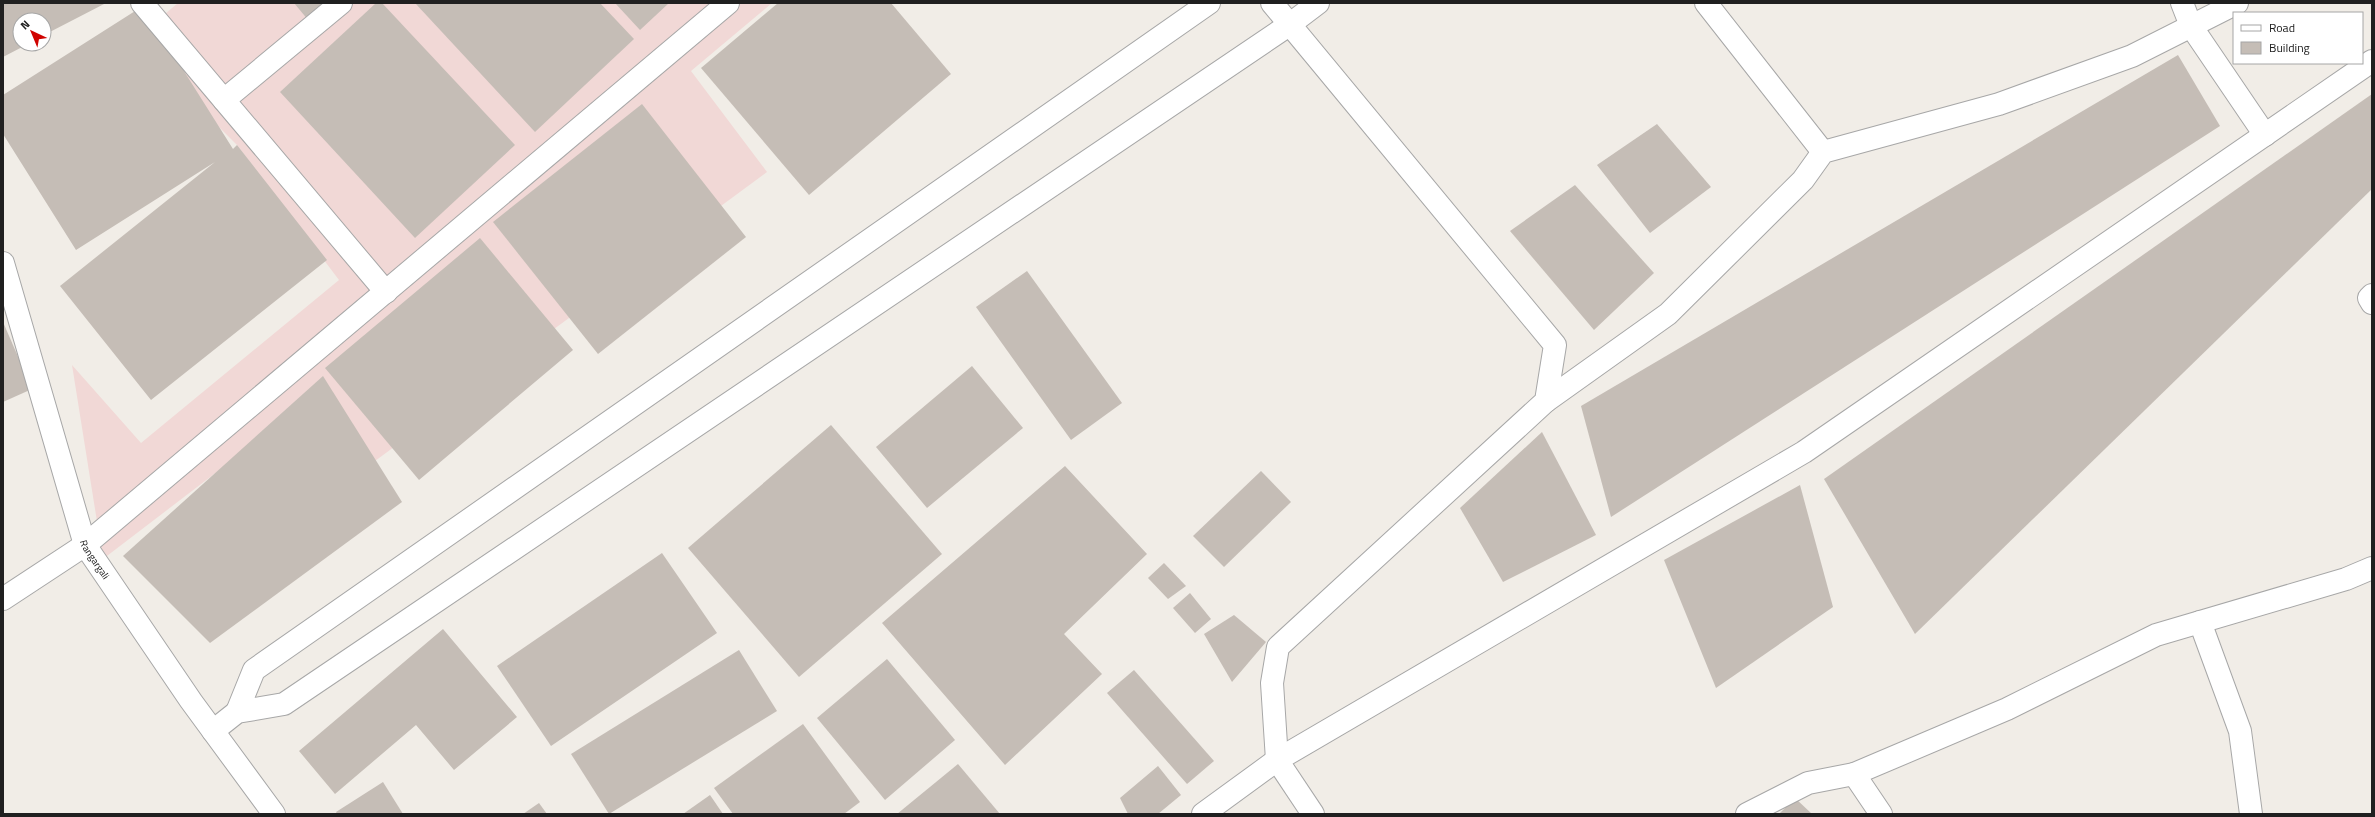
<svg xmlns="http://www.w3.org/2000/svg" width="2375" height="817" viewBox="0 0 2375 817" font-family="'Titillium Web',sans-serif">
	<rect width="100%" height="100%" fill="#f1ede7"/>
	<!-- commercial -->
	<polygon fill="#f1d8d6" points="178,3 772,3 691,71 767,172 299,517 239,455 103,559 72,365 141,443 339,280 237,145 133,41"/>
	<!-- building -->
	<g fill="#c5bdb6">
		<polygon points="3,3 106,3 44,35 44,20 20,20 20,44 28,44 3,57"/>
		<polygon points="294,3 330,3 309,21"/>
		<polygon points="376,3 382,3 515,145 415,238 280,92"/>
		<polygon points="415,3 600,3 634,39 535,132"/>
		<polygon points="615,3 669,3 640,30"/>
		<polygon points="778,3 891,3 951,74 809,195 701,68"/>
		<polygon points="143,6 233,149 237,145 327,260 151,400 60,286 215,162 76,250 3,134 3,95"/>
		<polygon points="2178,55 2220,126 1611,517 1581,406"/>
		<polygon points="2372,94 2372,189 1915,634 1824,479"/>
		<polygon points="642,104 746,237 598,354 493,222"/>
		<polygon points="1657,124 1711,187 1650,233 1597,165"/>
		<polygon points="1575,185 1654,273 1594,330 1510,231"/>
		<polygon points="480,238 573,350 419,480 325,368"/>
		<polygon points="1027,271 1122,403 1071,440 976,307"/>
		<polygon points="3,322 32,389 3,402"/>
		<polygon points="972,366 1023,428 927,508 876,447"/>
		<polygon points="323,376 402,502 210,643 123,556"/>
		<polygon points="831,425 942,554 799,677 688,548"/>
		<polygon points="1542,432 1596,535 1503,582 1460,508"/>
		<polygon points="1065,466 1147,554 1064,634 1102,674 1005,765 882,623"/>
		<polygon points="1261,471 1291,502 1224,567 1193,536"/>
		<polygon points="1800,485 1833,607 1716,688 1664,560"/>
		<polygon points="662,553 717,633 551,746 497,666"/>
		<polygon points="1164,563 1186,586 1168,599 1148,578"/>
		<polygon points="1190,593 1211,619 1195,633 1173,608"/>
		<polygon points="1234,615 1266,642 1232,682 1204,634"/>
		<polygon points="443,629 517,717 454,770 416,725 335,794 299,751"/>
		<polygon points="739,650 777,711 609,814 571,754"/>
		<polygon points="887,659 955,740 885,800 817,718"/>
		<polygon points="1134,670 1214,761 1187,784 1107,693"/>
		<polygon points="803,724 860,802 844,814 733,814 714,788"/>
		<polygon points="958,764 1000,814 897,814"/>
		<polygon points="1158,766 1181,795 1158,814 1128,814 1120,798"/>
		<polygon points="383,782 403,814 337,814 336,812"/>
		<polygon points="710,795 723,814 683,814"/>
		<polygon points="1795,798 1812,814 1779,814"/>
		<polygon points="539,803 547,814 523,814"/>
	</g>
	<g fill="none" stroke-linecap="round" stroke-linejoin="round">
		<!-- pedestrian casing -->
		<g stroke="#a7a7a7" stroke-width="24">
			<g id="pedestrian">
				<polyline points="1272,3 1555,345 1546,401 1278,647 1272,683 1277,760"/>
				<polyline points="85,545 728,3"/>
			</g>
		</g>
		<!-- minor casing -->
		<g stroke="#a7a7a7" stroke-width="24">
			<g id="minor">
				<polyline points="142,3 386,292"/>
				<polyline points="1706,3 1823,152"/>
				<polyline points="2182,3 2191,26 2265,135"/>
				<polyline points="224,100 341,3"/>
				<polyline points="2372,295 2369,298 2372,303"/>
				<polyline points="1546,401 1668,314 1803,180 1823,152 1999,104 2132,56 2237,3"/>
				<polyline points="2200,622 2240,731 2251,814"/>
				<polyline points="1854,774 1881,814"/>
				<polyline points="1747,814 1808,783 1854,774 2007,709 2156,635 2346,579 2372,568"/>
			</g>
		</g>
		<!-- tertiary casing -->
		<g stroke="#a7a7a7" stroke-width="24">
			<g id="tertiary">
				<path id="s1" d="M3,263L85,545L191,701L274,814"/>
				<polyline points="3,599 85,545"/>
				<polyline points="237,712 254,670 1209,3"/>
				<polyline points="213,731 237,712 284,704 1289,25 1318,3"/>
				<polyline points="1277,760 1313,814"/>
				<polyline points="1203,814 1277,760 1804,452 2372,61"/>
			</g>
		</g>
		<!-- pedestrian -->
		<use href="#pedestrian" stroke="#fff" stroke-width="22"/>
		<!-- minor -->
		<use href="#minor" stroke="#fff" stroke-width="22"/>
		<!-- tertiary -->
		<use href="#tertiary" stroke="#fff" stroke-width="22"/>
	</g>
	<g text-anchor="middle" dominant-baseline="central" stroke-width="3" stroke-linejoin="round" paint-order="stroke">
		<!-- street labels -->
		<g font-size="10" fill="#202020" stroke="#fff">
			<text stroke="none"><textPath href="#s1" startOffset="311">Rangargali</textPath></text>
		</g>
	</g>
	<!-- border -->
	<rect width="2375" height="817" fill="none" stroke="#202020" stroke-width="8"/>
	<!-- legend -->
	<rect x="2233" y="12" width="130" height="52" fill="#ffffff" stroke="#a6a6a6"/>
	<rect x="2241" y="25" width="20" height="6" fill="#ffffff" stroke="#a6a6a6"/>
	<text x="2269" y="32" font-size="12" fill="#202020">Road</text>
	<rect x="2241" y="42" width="20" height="12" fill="#c5bdb6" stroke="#a6a6a6"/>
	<text x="2269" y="52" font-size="12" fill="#202020">Building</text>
	<!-- north arrow -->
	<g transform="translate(32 32) rotate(316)"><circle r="19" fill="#ffffff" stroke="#a6a6a6"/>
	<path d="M0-3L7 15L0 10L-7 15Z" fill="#d00300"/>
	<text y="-6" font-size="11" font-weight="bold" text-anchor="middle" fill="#202020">N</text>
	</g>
</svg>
